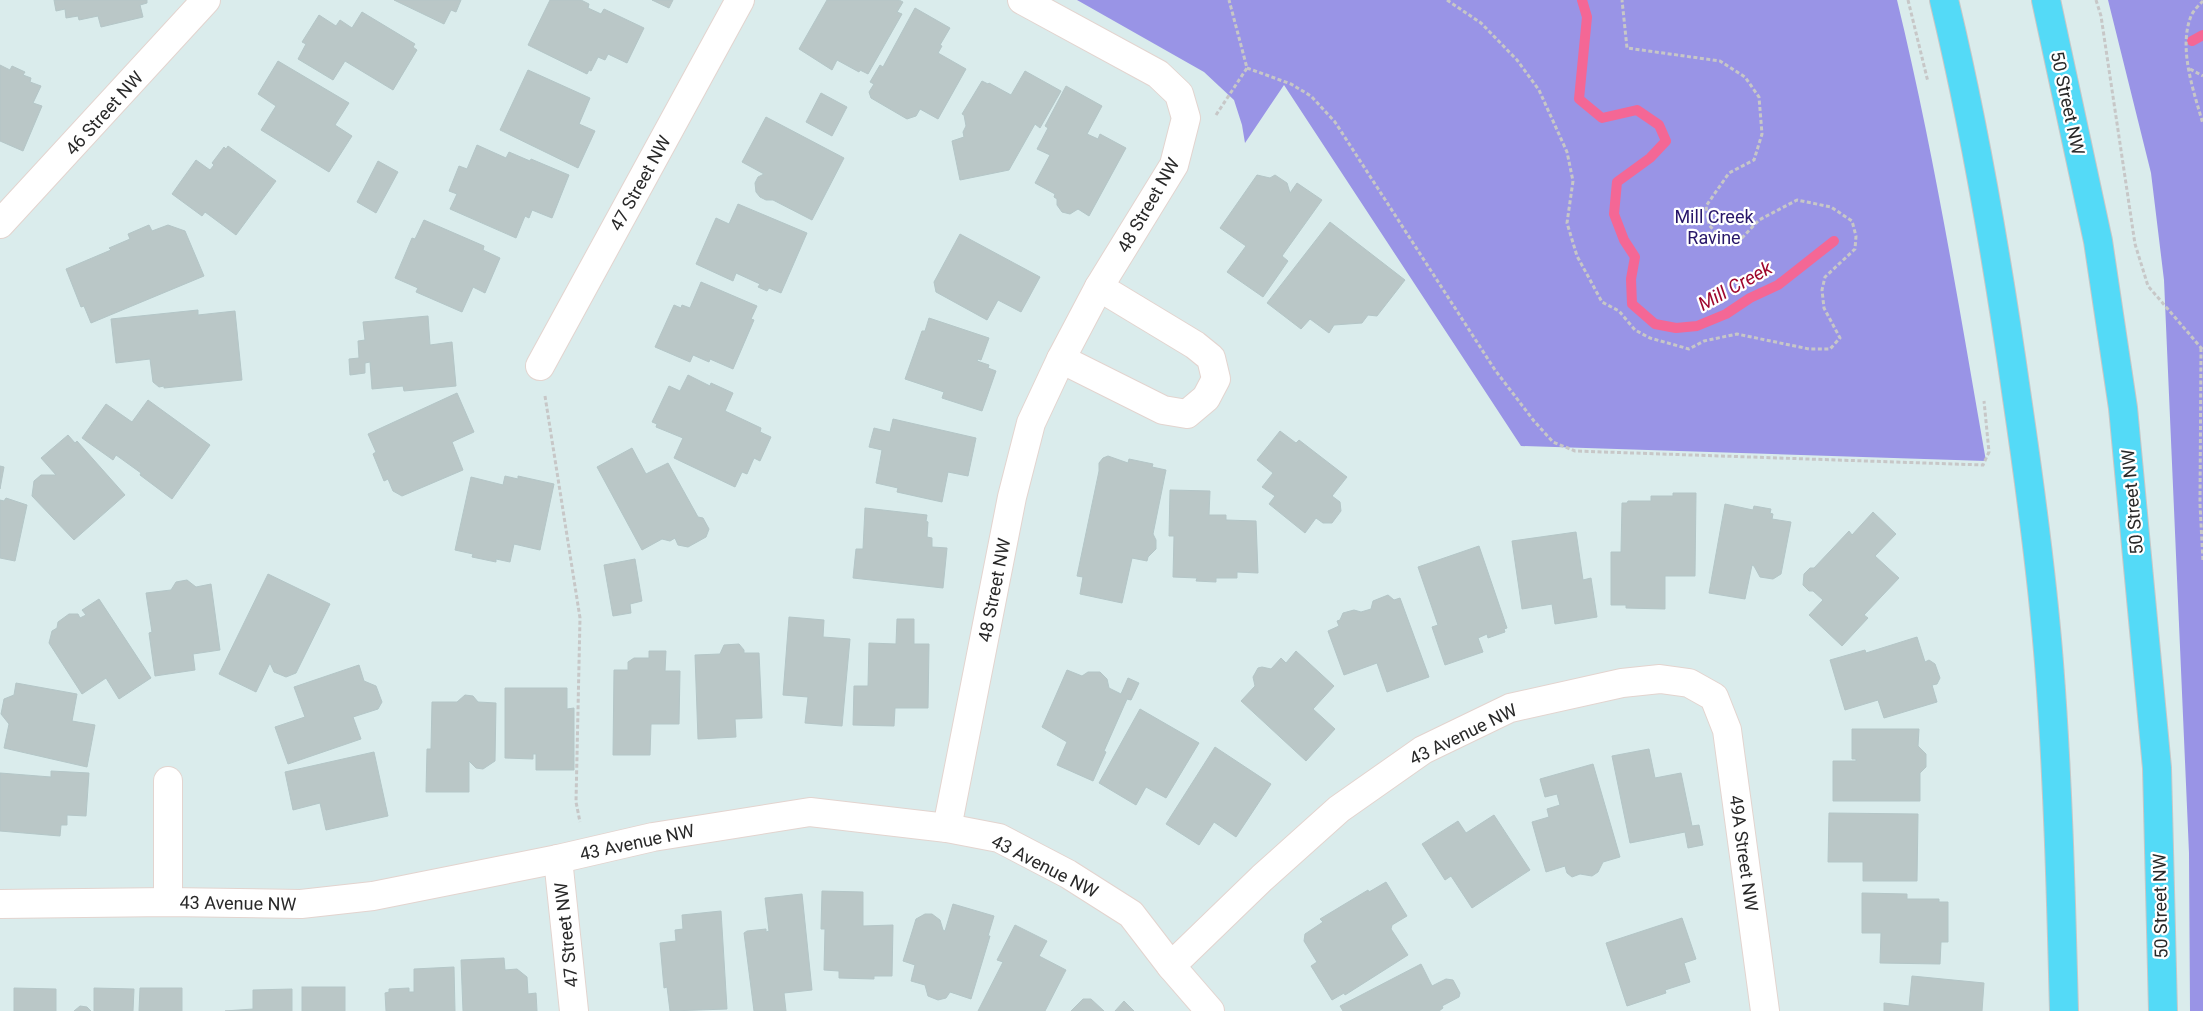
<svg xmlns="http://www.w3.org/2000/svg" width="2203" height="1011" viewBox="0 0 2203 1011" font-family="Roboto,sans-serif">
	<rect width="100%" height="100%" fill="#daecec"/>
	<!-- green -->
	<g fill="#9994e6">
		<path d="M1077,0H1897C1934,152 1959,307 1986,461L1521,446L1284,85L1245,143L1242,125L1234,100L1204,72Z"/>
		<polygon points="2108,0 2203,0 2203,1011 2190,1011 2189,853 2164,280 2151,173"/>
	</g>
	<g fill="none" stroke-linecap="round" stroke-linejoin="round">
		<!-- stream -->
		<g stroke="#f46795" stroke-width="10">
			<polyline points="1582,0 1587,17 1579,99 1602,118 1637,110 1659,125 1666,141 1650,158 1617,182 1614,214 1624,240 1635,257 1631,279 1632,304 1655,324 1676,328 1697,326 1726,314 1750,298 1778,285 1834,241"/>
			<polyline points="2192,41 2203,35"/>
		</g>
	</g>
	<!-- building -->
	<g fill="#bac7c7" stroke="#b4c6c7">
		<polygon points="54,0 147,0 147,3 140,5 143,17 101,27 98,16 79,20 78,16 66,18 65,9 56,11"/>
		<polygon points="394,0 461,0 456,12 451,10 444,24"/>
		<polygon points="550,0 581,0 589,4 588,8 601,14 604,9 644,28 627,63 608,54 605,60 598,57 591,71 589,70 587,74 528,45"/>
		<polygon points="652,0 673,0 669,8"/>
		<polygon points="827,0 899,0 903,2 897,12 902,14 868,74 860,70 859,72 837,60 832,70 799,49"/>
		<polygon points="915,8 950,28 940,45 942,46 938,53 966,69 938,119 920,109 916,116 907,119 871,98 869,92 874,84 870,82 880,65 883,67"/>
		<polygon points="362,12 415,44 413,47 417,50 393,90 345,61 333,80 298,59 306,44 302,42 319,15 336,26 340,20 352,28"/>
		<polygon points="278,61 349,103 335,125 352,136 329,172 261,130 276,106 258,94"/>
		<polygon points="0,65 10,70 12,66 25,72 23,75 31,78 30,82 41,86 33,103 42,106 23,151 0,141"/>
		<polygon points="528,70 590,98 579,124 595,131 578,168 500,130"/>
		<polygon points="1025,71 1061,91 1040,128 1035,124 1009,170 960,180 952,141 964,137 963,132 966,126 964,115 962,114 982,81 988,84 989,83 1011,95"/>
		<polygon points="1066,86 1102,106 1087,134 1098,139 1100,134 1126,148 1089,216 1078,209 1070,214 1062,212 1057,205 1057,199 1054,197 1055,194 1035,183 1050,155 1037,149 1048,128 1045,126"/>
		<polygon points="821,93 847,107 832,136 806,122"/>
		<polygon points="766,117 844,158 812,220 773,200 766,200 760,197 756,192 755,183 758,177 764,174 742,162"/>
		<polygon points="477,145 506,158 509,152 530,161 531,159 569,175 552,218 532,210 529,218 525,216 516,238 450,209 457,194 449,191 459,166 467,169"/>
		<polygon points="228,146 276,181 236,235 205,212 202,216 172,194 196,160 210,170 214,165 212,163 224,147 226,149"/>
		<polygon points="378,161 398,172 376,213 357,202"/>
		<polygon points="1257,175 1270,178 1275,175 1287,183 1290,193 1297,183 1322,200 1282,256 1288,261 1263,297 1227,272 1246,246 1220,228"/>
		<polygon points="738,204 807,233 781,293 769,288 767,291 758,287 760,284 736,273 733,281 696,264 716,218 729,224"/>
		<polygon points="424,220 484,246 483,250 500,258 485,293 473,287 462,312 416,292 418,288 395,278 412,238 415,239"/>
		<polygon points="1330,222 1405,280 1377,316 1368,315 1362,323 1334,325 1329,333 1310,319 1301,329 1267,303"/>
		<polygon points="149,225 152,231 168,225 185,231 204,276 91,323 84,306 81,307 66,269 111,250 109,248 130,239 128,234"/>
		<polygon points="960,234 1040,277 1021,312 998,300 987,320 936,292 934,282"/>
		<polygon points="701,282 757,306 751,319 754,320 733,369 710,359 709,362 693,355 690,362 655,347 674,305 681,308 682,305 690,308"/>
		<polygon points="198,310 198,315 235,311 242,380 164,388 164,386 159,387 153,382 150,359 116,363 111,319"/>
		<polygon points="428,316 430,345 452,342 456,386 404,391 403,386 372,389 370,362 365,363 365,373 350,375 349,359 359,358 358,341 365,340 363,322"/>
		<polygon points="929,318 989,338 981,360 978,359 977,361 989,365 988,368 996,371 982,411 942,398 944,392 905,379 922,331 925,331"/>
		<polygon points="688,375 710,386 711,383 733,393 725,411 761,428 760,432 771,437 760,461 754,458 747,474 742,472 735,487 674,458 683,438 656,427 657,424 652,422 669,386 680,391"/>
		<polygon points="457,393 474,432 452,442 463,470 402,496 393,491 388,479 384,481 373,454 376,452 368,434"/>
		<polygon points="148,400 210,445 172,499 140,475 141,473 116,455 113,460 82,438 106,404 132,422"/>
		<polygon points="893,419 976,438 968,476 948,472 942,502 897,492 898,488 876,483 882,450 869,447 874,428 890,432"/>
		<polygon points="1280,431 1296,443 1299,440 1347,477 1332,496 1340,502 1341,511 1332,523 1323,523 1316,518 1305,533 1269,504 1275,496 1262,487 1273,473 1257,460"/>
		<polygon points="68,435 75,443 77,441 125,495 74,540 32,496 34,481 41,475 56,475 41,458"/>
		<polygon points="632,448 646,474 668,463 698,517 703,518 709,529 706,537 688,547 678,545 675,538 670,541 662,539 642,550 597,467"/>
		<polygon points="1108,456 1128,463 1129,459 1153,464 1152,467 1166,470 1153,534 1156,540 1156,549 1148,557 1147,561 1132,558 1122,603 1080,594 1083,577 1077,576 1099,471 1099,463 1103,458"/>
		<polygon points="0,466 4,467 0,489"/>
		<polygon points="505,476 518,479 518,476 554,484 540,550 514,544 510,562 496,559 496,562 472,557 473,554 455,550 471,477 503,485"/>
		<polygon points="1170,490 1210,491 1209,515 1226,515 1226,520 1256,521 1258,573 1237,572 1237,578 1216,578 1216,582 1196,581 1197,578 1173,577 1174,536 1169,536"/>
		<polygon points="1673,493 1696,493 1695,576 1665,576 1665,609 1626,608 1626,605 1611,605 1611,552 1621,552 1622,503 1627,503 1628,501 1651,501 1651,496 1673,496"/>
		<polygon points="6,498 27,505 15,561 0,558 0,500 4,501"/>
		<polygon points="1725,504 1753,510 1754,506 1771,509 1770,513 1773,514 1772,519 1791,522 1781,574 1773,579 1760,577 1754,566 1752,565 1745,599 1709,593"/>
		<polygon points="865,508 927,515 926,521 928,522 927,537 932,538 932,547 947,548 943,588 853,578 856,549 863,549"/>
		<polygon points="1873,512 1896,534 1875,556 1899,578 1864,615 1868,618 1842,646 1809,615 1823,600 1813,591 1809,591 1803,585 1804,574 1810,568 1814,568 1849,531 1852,535"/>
		<polygon points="1576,532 1583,580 1591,578 1597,617 1555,624 1552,604 1522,609 1512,541"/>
		<polygon points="1479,546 1507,628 1504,629 1505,632 1488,638 1487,634 1478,638 1483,652 1445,665 1432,627 1438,625 1418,567"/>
		<polygon points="635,559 642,601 630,604 631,613 613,616 604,565"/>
		<polygon points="268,574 330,604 296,673 286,677 274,672 270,663 256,692 219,674"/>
		<polygon points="187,580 196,587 211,584 220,650 193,654 195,670 155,676 149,633 152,632 146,593 171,590 176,582"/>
		<polygon points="1388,595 1394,600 1400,598 1429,677 1387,692 1377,663 1344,675 1328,631 1339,626 1337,621 1340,620 1343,613 1354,610 1361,612 1371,609 1373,601"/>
		<polygon points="99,599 151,678 119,699 106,678 82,694 49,643 52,631 57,628 58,622 69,614 78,614 80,618 86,615 82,610"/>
		<polygon points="789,617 824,620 823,637 850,639 842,726 805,723 808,697 783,695"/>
		<polygon points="897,619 914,619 914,644 929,644 928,708 895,708 894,726 853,725 854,686 868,686 869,643 896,644"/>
		<polygon points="1917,637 1925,662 1929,660 1935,664 1940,678 1937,684 1932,685 1937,702 1884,718 1878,700 1845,710 1830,660 1865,650 1866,653"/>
		<polygon points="739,644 744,650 744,653 759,653 762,718 735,719 736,737 698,739 695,655 720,654 724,645"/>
		<polygon points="649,651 666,651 665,671 680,671 679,724 651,724 650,755 613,755 614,670 628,670 628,662 634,658 649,658"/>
		<polygon points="1296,651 1334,686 1313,709 1335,729 1306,761 1241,701 1255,686 1253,677 1258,668 1262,667 1271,669 1281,658 1286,663"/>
		<polygon points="359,665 364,681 376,686 382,702 378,709 353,717 361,739 288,764 275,727 305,717 294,687"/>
		<polygon points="1067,670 1082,676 1088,672 1100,672 1107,679 1109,688 1121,694 1128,678 1139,683 1131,700 1127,699 1104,751 1106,752 1093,781 1057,765 1067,742 1042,727"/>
		<polygon points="16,683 77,694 72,721 95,725 87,767 4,748 9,724 1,714 4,699 14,695"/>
		<polygon points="505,688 567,688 567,709 574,708 574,770 536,770 536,754 533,754 533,759 505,758"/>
		<polygon points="465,695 473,696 478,702 496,703 495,761 483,769 476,768 469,761 469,792 426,792 427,749 431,749 432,702 457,702"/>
		<polygon points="1140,709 1199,743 1166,798 1146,787 1136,805 1099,783"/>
		<polygon points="1852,729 1919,729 1918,746 1926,754 1926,767 1920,773 1920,801 1833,801 1833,761 1856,761 1856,759 1852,759"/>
		<polygon points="1215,747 1271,784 1236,837 1214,822 1199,845 1166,824"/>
		<polygon points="1649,749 1655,778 1681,773 1692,826 1699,825 1703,845 1688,848 1685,832 1630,843 1612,756"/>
		<polygon points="374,752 388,816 326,830 320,803 293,810 285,772"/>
		<polygon points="1593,764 1620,857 1603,862 1598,872 1592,876 1580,874 1572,877 1567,873 1565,866 1546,872 1532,822 1549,817 1547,809 1560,805 1557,794 1545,797 1540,779"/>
		<polygon points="51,771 89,773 86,816 67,815 67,825 61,825 60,836 0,831 0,773 51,777"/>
		<polygon points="1829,813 1918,814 1917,881 1863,881 1863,862 1828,862"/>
		<polygon points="1494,815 1530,870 1472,908 1451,876 1445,880 1422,844 1458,821 1466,833"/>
		<polygon points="1386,882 1407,916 1392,925 1391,929 1408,955 1345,995 1344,993 1332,1000 1311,966 1317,962 1304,941 1305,934 1323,922 1320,919 1368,890 1369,892"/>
		<polygon points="822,891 863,892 863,926 893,925 892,976 874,976 874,979 839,978 839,971 824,970 825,929 821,929"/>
		<polygon points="1862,893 1907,894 1907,899 1939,899 1939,902 1948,902 1948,942 1941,942 1940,964 1880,963 1881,933 1862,933"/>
		<polygon points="802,894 812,990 784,993 786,1011 754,1011 744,933 747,931 766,929 766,932 769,931 765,898"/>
		<polygon points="953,904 994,916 988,936 990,936 971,999 950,992 946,998 938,1000 928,996 925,985 911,981 915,965 903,961 916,919 925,914 932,914 940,920 943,930 945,931"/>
		<polygon points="721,911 727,1009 670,1011 667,987 664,988 660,943 676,941 675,930 683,929 682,915"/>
		<polygon points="1682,918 1696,959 1684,963 1690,982 1665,990 1666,993 1627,1006 1606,943"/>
		<polygon points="1015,925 1047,941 1039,956 1066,970 1045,1011 978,1011 1003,962 997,960"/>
		<polygon points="504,958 505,970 517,969 527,977 528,994 536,993 537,1011 463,1011 461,960"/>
		<polygon points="1421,964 1432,986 1446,979 1453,980 1460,993 1459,997 1442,1006 1443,1008 1439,1011 1343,1011 1340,1006"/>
		<polygon points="454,967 455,1011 386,1011 385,993 389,992 389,989 409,988 409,992 414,992 414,969"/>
		<polygon points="1912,976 1984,983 1982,1011 1884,1011 1884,1003 1909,1006"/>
		<rect x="302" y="987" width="43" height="24"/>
		<polygon points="14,988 56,989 56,1011 14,1011"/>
		<polygon points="94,988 134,989 133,1011 94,1011"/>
		<polygon points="140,988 182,988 182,1011 139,1011"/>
		<polygon points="292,989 292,1011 225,1011 253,1009 253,990"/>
		<polygon points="1083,999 1091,999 1104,1011 1071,1011"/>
		<polygon points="1124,1001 1134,1011 1115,1011"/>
		<polygon points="80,1006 87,1007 91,1011 74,1011"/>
	</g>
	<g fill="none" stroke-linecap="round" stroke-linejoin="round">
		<!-- street casing -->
		<g stroke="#e3d4cf" stroke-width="30">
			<g id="street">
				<polyline points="0,224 206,0"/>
				<polyline points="1061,359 1163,410 1187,414 1206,398 1216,379 1211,358 1195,345 1099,287"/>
				<polyline points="540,366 740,0"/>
				<polyline points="168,781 168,902"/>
				<polyline points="947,828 1012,497 1031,423 1061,359 1099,287 1174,165 1186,118 1179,94 1158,74 1022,0"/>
				<polyline points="558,859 574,1011"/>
				<polyline points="0,904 168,902 301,904 373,896 558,859 653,837 810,812 947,828 999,838 1068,874 1131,914 1171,966 1262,878 1339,809 1423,750 1510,708 1622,683 1660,679 1689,683 1714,697 1727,730 1765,1011"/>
				<polyline points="1171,966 1210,1011"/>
			</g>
		</g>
		<!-- primary casing -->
		<g stroke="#c7c7c7" stroke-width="30">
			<g id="primary">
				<path d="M1944,0C1976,132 1998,264 2017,398C2030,486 2042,574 2049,663C2058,779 2061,895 2064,1011"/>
				<polyline points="2046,0 2098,241 2123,408 2157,768 2163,1011"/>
			</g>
		</g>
		<!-- path -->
		<g stroke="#c7c7c7" stroke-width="3" stroke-dasharray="4 2.5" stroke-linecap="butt">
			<polyline points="1447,0 1481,23 1517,60 1539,90 1567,152 1573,181 1567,223 1577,256 1602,302 1619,311 1635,330 1650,338 1689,349 1704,341 1737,334 1809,349 1830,349 1840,338 1824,308 1822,290 1825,277 1855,249 1856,236 1852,221 1831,207 1797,200 1759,220 1740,240 1723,240 1709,225 1706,206 1729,173 1754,160 1762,134 1759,97 1745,77 1720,61 1627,48 1622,0"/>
			<polyline points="1908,0 1928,82"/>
			<polyline points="2096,0 2101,16 2135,244 2148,286 2203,350"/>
			<path d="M2203,1C2199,5 2193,11 2191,16C2178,49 2194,92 2203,124"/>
			<polyline points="1247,68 1291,84 1311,96 1335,122 1495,370 1534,421 1553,442 1575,451 1983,465 1989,452 1984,401"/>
			<polyline points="2190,69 2203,76"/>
			<polyline points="1216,115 1247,68 1229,0"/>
			<polyline points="2201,348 2200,504 2203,562"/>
			<polyline points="545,396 580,618 576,802 580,822"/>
		</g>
		<!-- street -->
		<use href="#street" stroke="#fff" stroke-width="28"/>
		<!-- primary -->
		<use href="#primary" stroke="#54daf7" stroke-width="28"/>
	</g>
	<g text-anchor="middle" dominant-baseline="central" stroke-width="4.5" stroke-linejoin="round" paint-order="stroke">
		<!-- street labels -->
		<g font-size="18" fill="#292929" stroke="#fff">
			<text transform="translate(2068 103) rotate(78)">50 Street NW</text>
			<text transform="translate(104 113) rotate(-48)">46 Street NW</text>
			<text transform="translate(640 183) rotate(-61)">47 Street NW</text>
			<text transform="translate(1148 205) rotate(-60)">48 Street NW</text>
			<text transform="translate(2132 502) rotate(-95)">50 Street NW</text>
			<text transform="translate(994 590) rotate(-79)">48 Street NW</text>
			<text transform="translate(1463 734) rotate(-26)">43 Avenue NW</text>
			<text transform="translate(637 842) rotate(-12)">43 Avenue NW</text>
			<text transform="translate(1744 853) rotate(82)">49A Street NW</text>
			<text transform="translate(1045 866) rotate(27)">43 Avenue NW</text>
			<text transform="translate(238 903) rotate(1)">43 Avenue NW</text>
			<text transform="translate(2160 906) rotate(-91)">50 Street NW</text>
			<text transform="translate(566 935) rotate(-96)">47 Street NW</text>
		</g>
		<!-- park labels -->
		<g font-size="18" fill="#271669" stroke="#fff">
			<text x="1714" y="216">Mill Creek<tspan x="1714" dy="21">Ravine</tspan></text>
		</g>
		<!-- water labels -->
		<g font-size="19" font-style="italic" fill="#9f072d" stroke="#fff">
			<text transform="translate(1735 286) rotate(-29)">Mill Creek</text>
		</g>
	</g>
</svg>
